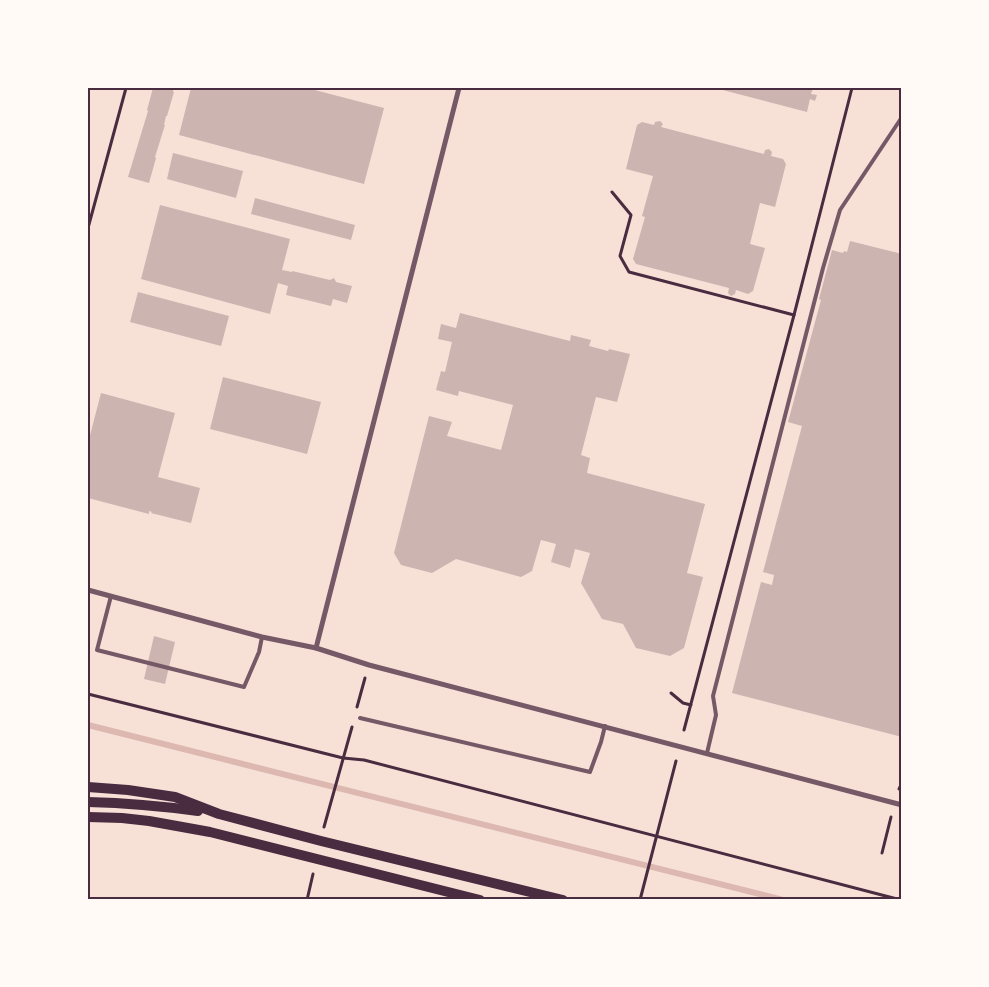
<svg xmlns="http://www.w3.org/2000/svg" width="989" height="987" viewBox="0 0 989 987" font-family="'IBM Plex Sans',sans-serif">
	<rect width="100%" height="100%" fill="#f7e1d7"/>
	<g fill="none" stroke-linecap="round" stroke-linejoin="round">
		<!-- stream -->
		<polyline stroke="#dcb8b0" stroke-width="6" points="88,725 783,900"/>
	</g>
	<!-- building -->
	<g fill="#ccb4b1">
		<polygon points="153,88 174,88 173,92 174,92 167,116 166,116 164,125 165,125 155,157 156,158 149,183 128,177 148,111 147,110"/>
		<polygon points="191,88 307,88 384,108 364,184 179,135"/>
		<polygon points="715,88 813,88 811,94 817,95 815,101 810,99 807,112"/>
		<polygon points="660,121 663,124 661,127 764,154 765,150 769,149 772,152 771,156 783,159 786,164 775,207 760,203 750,244 765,248 753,291 748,294 736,290 735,294 731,296 728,293 729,288 636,264 633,259 645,217 642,216 653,176 626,169 637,125 642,122 654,125 655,122"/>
		<polygon points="173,153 243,171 236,198 167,179"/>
		<polygon points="255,198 355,225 351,240 251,214"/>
		<polygon points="160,205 290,239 282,270 292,272 292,271 330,280 334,278 336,282 352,286 347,303 333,299 331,306 286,295 288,286 278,283 270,314 141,279"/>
		<polygon points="850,241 902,254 902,737 732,693 761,582 772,585 774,575 763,572 802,426 788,422 821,300 819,299 832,250 843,253 844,251 847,252"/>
		<polygon points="138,292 229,316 221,346 130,322"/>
		<polygon points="460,313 570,341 571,335 591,340 589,346 608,351 609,349 630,354 617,402 596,397 581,455 590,458 587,473 705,504 687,573 703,577 684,648 670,656 636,648 623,624 602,619 581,583 590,553 575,549 570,568 551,562 556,544 541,540 532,571 521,577 456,559 432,573 401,565 394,553 429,416 452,422 447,436 501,450 513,405 459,391 458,396 436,390 441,371 445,372 452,342 438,339 441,324 456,328"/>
		<polygon points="223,377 321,402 307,454 210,429"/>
		<polygon points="101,393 175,413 158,477 200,488 191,523 151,513 152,512 149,511 149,514 88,498 88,443"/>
		<polygon points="154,636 175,642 165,684 144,679"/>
	</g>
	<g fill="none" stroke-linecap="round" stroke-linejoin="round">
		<!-- path -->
		<g stroke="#4a2c40" stroke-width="3">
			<polyline points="612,192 631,215 620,256 629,272 794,315"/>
			<polyline points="88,228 126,88"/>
			<polyline points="671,693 683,703 691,705"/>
			<polyline points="88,694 343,758 364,760 901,900"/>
			<polyline points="357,707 365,678"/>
			<polyline points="684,730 794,315 852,88"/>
			<polyline points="899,789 902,783"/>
			<polyline points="324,827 352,727"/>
			<polyline points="882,853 891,817"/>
			<polyline points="307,900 313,874"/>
			<polyline points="640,900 676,761"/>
		</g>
		<!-- service -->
		<g stroke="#755966" stroke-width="4">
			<polyline points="111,596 97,650 244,687 259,652 262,637"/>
			<polyline points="360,718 590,772 601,742 605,726"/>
			<polyline points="707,753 716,715 713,696 823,268 840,210 902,117"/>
		</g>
		<!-- minor -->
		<g stroke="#755966" stroke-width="5">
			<polyline points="88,590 262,637 316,648 369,665 902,805"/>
			<polyline points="316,648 459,88"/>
		</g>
		<!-- secondary -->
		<g stroke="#4a2c40" stroke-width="10">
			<polyline points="88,787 128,790 175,797 219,814 321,841 563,900"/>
			<path d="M88,802C125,803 161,806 198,811"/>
			<polyline points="88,817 122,818 149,821 210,832 317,859 480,900"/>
		</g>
	</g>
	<!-- border -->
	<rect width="989" height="987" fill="none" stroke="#fffaf5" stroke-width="178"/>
	<rect x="89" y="89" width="811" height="809" fill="none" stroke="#4a2c40" stroke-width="2"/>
</svg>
